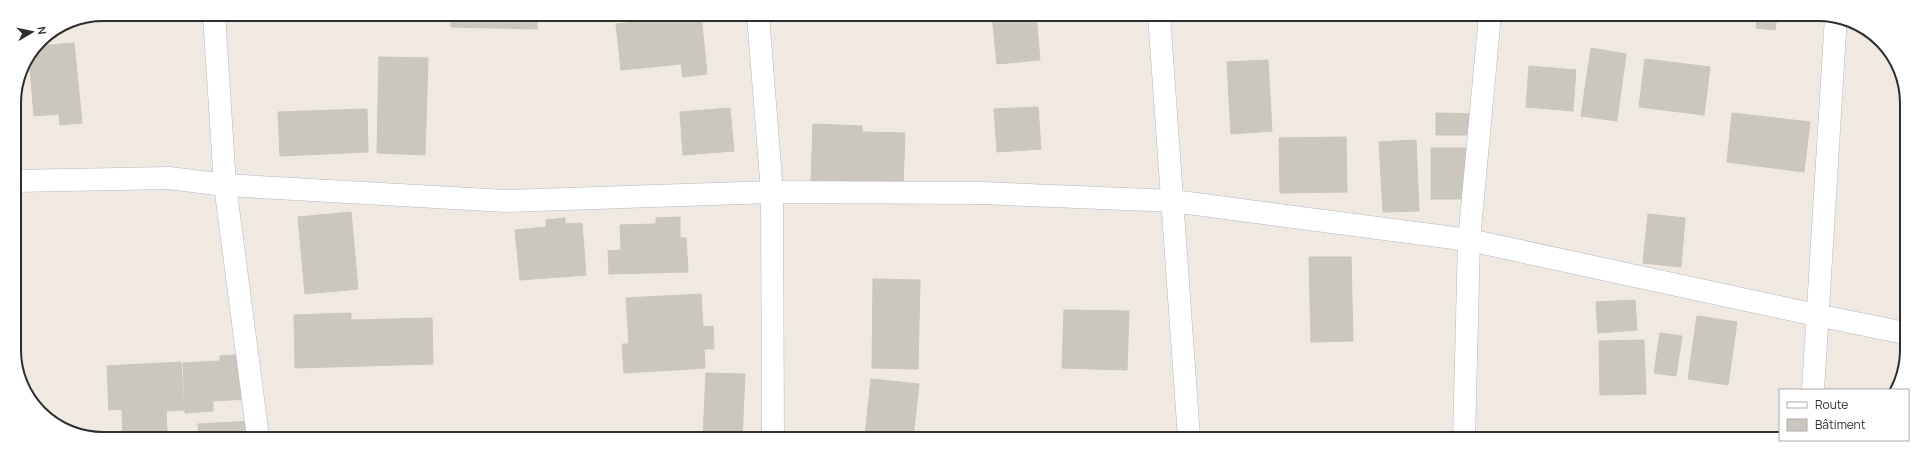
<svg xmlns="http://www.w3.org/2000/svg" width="1921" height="453" viewBox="0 0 1921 453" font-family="Manrope,sans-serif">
	<rect width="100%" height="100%" fill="#efe9e1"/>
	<!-- building -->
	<g fill="#cbc7bf" stroke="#cbc5ba">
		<polygon points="451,14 537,14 537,29 451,27"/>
		<polygon points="701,15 707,74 683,77 681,64 621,70 616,24"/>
		<polygon points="992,15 1036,15 1040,60 997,64"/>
		<polygon points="1757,16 1777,16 1775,30 1756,28"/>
		<polygon points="74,43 82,123 60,125 59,114 34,116 29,57 36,46"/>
		<polygon points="1591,48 1626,54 1617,121 1581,116"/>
		<polygon points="379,57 428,58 425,155 377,153"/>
		<polygon points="1645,59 1710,67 1704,115 1639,107"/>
		<polygon points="1268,60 1272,131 1231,134 1227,62"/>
		<polygon points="1529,66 1576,70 1573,111 1526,107"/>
		<polygon points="1038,107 1041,149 997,152 994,109"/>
		<polygon points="730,108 734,151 683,155 680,112"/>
		<polygon points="367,109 368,152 280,156 278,112"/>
		<polygon points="1436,113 1477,114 1477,135 1436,135"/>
		<polygon points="1732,113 1810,122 1804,172 1727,162"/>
		<polygon points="813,124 862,126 862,132 905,133 903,187 811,184"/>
		<polygon points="1346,137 1347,192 1280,193 1279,138"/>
		<polygon points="1416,140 1419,211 1383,212 1379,142"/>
		<rect x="1431" y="148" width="40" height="51"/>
		<polygon points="351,212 358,289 305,294 298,217"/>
		<polygon points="1648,214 1685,218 1681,267 1643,263"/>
		<polygon points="680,217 680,238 686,238 688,272 609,274 608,251 621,250 620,225 656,224 656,218"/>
		<polygon points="565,218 565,224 582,223 586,275 520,280 515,230 546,227 546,220"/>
		<polygon points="1309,257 1351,257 1353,341 1311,342"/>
		<polygon points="873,279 920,280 918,369 872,368"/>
		<polygon points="701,294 703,327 713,326 714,349 704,349 705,368 624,373 622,344 629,344 626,298"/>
		<polygon points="1635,300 1637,330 1598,333 1596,302"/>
		<polygon points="1064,310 1129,311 1127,370 1062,368"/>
		<polygon points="351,313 351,320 432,318 433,364 295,368 294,315"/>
		<polygon points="1697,316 1737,322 1728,385 1688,379"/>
		<polygon points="1660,333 1682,336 1676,376 1654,373"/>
		<polygon points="1644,340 1646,394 1600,395 1599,341"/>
		<polygon points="246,354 248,399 213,401 213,411 185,413 183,363 220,361 220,356"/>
		<polygon points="181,362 184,410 166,411 167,433 123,435 122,409 109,410 107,366"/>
		<polygon points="706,373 745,374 742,438 703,438"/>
		<polygon points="871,379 919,384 913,438 865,436"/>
		<polygon points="255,421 256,437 199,437 198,424"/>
	</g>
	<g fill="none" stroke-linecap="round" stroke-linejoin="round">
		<!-- street casing -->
		<g stroke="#b4b7c1" stroke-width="23">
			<g id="street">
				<polyline points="214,14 225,185 258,437"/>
				<polyline points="758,15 772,192 773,438"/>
				<polyline points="1159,15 1189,438"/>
				<polyline points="15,181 169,178 225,185 506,201 772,192 982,193 1173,201 1469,240 1816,315 1905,333"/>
				<polyline points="1813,390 1836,16"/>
				<polyline points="1464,439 1469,240 1490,15"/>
			</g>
		</g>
		<!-- street -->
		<use href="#street" stroke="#fff" stroke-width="22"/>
	</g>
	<!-- crop -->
	<path d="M0 0H1921V453H0ZM103 21H1818A82 82 0 0 1 1900 103V350A82 82 0 0 1 1818 432H103A82 82 0 0 1 21 350V103A82 82 0 0 1 103 21Z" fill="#fff" fill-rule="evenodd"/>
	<path fill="none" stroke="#2e2e2e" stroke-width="2" d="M103 21H1818A82 82 0 0 1 1900 103V350A82 82 0 0 1 1818 432H103A82 82 0 0 1 21 350V103A82 82 0 0 1 103 21Z"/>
	<!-- legend -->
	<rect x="1779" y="389" width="130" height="52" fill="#ffffff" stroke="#ababab"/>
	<rect x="1787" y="402" width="20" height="6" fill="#ffffff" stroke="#ababab"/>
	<text x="1815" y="409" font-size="12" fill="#2e2e2e">Route</text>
	<rect x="1787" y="419" width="20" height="12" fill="#cbc7bf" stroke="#ababab"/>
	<text x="1815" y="429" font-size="12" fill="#2e2e2e">Bâtiment</text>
	<!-- north arrow -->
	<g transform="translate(32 32) rotate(81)" stroke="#ffffff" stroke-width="3" paint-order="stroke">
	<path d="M0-3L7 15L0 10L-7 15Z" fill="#2e2e2e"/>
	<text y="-6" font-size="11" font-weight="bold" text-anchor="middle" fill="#2e2e2e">N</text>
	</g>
</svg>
